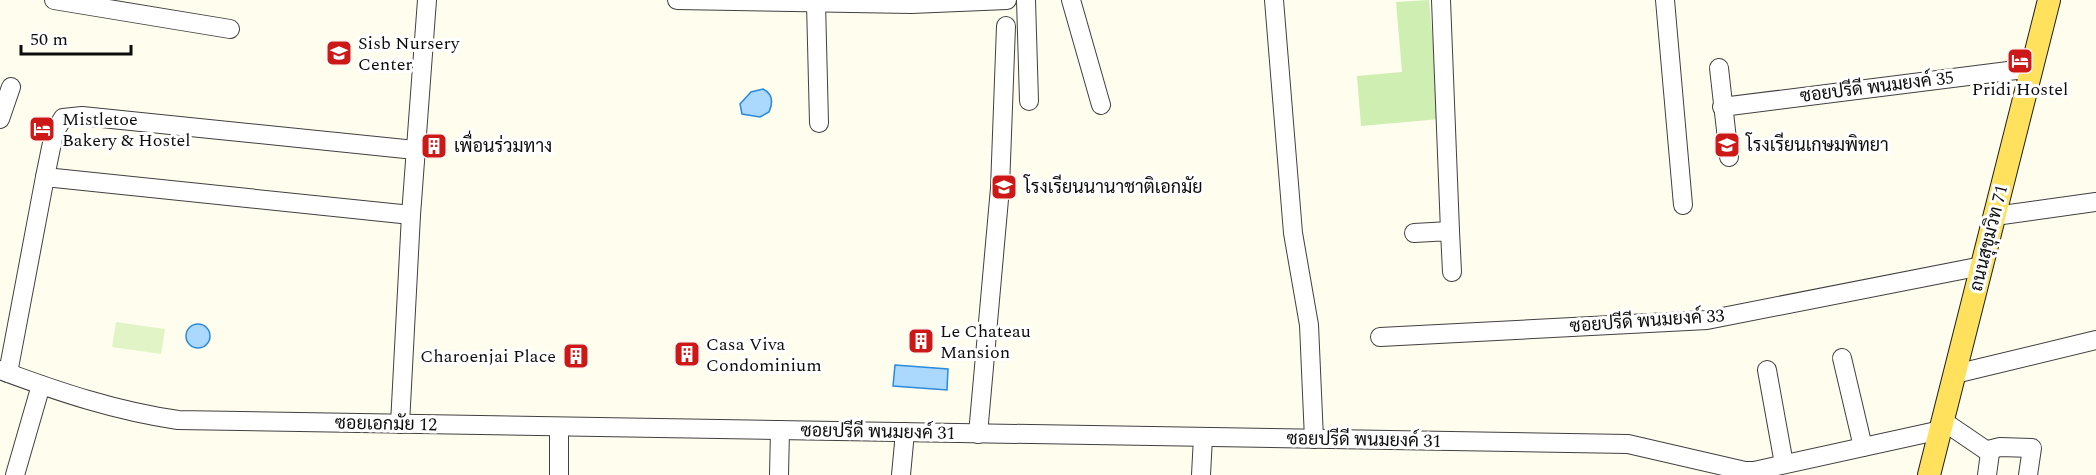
<svg xmlns="http://www.w3.org/2000/svg" width="2096" height="475" viewBox="0 0 2096 475" font-family="Spectral,Sarabun,serif">
	<rect width="100%" height="100%" fill="#fffded"/>
	<!-- green -->
	<polygon fill="#ceeeb2" points="1429,0 1440,119 1361,126 1357,76 1402,72 1396,2"/>
	<!-- pitch -->
	<polygon fill="#e1f4c5" points="116,322 165,329 161,354 112,347"/>
	<!-- water -->
	<g fill="#abd9fd" stroke="#2a8adc" stroke-width="1.5">
		<path d="M763,89C773,94 773,103 769,112L760,117L742,114L740,104L751,92Z"/>
		<circle cx="198" cy="336" r="12"/>
		<polygon points="895,365 948,369 947,390 893,386"/>
	</g>
	<g fill="none" stroke-linecap="round" stroke-linejoin="round">
		<!-- minor casing -->
		<g stroke="#404040" stroke-width="20">
			<g id="minor">
				<polyline points="54,0 230,29"/>
				<polyline points="677,0 911,4 1007,0"/>
				<polyline points="1026,0 1029,101"/>
				<polyline points="1071,0 1101,105"/>
				<polyline points="1274,0 1293,233 1309,325 1314,439"/>
				<polyline points="1441,0 1450,231"/>
				<polyline points="1665,0 1683,205"/>
				<polyline points="816,3 819,123"/>
				<polyline points="1719,68 1729,157"/>
				<polyline points="1722,107 2032,68"/>
				<polyline points="0,119 11,87"/>
				<polyline points="45,177 54,133 63,118 82,116 415,150"/>
				<polyline points="1995,216 2096,202"/>
				<polyline points="1414,233 1450,231 1452,272"/>
				<polyline points="1380,337 1707,320 1982,266"/>
				<polyline points="1842,358 1863,447"/>
				<path d="M0,370C59,392 116,411 178,420L1628,444L1745,471H1754L1941,430"/>
				<polyline points="1767,370 1784,464"/>
				<polyline points="8,373 45,177 411,215"/>
				<polyline points="1955,374 2096,340"/>
				<polyline points="1943,421 1990,453 1987,475"/>
				<polyline points="400,424 411,215 427,0"/>
				<polyline points="978,434 1000,188 1006,26"/>
				<polyline points="1988,450 2000,447 2032,448 2028,475"/>
				<polyline points="15,475 41,385"/>
				<polyline points="559,475 559,427"/>
				<polyline points="779,475 780,430"/>
				<polyline points="901,475 905,432"/>
				<polyline points="1201,475 1203,437"/>
			</g>
		</g>
		<!-- major casing -->
		<g stroke="#1e1e1e" stroke-width="24">
			<polyline id="major" points="1929,475 2049,0"/>
		</g>
		<!-- minor -->
		<use href="#minor" stroke="#fff" stroke-width="18"/>
		<!-- major -->
		<use href="#major" stroke="#ffe15d" stroke-width="22"/>
	</g>
	<!-- icons -->
	<defs>
		<g id="school-square" transform="scale(1.35)"><rect x="-9" y="-9" width="18" height="18" rx="4" fill="#cc1816" stroke="#fff"/><path d="M0-5L7-2L0 1L-7-2ZM-4 1L0 2.5L4 1V4Q0 6-4 4Z" fill="#fff"/></g>
		<g id="hotel-square" transform="scale(1.35)"><rect x="-9" y="-9" width="18" height="18" rx="4" fill="#cc1816" stroke="#fff"/><path d="M-6-4.5h1.5V1H6V5H4.5V3h-9V5H-6ZM-4 0a1.8 1.8 0 1 1 3.6 0ZM.5 0V-2.5h3Q6-2.5 6 0Z" fill="#fff"/></g>
		<g id="building-square" transform="scale(1.35)"><rect x="-9" y="-9" width="18" height="18" rx="4" fill="#cc1816" stroke="#fff"/><path d="M-4-6H4V6H1V3H-1V6H-4ZM-2.5-4.3h1.7v1.8h-1.7ZM.8-4.3h1.7v1.8H.8ZM-2.5-1h1.7V.8h-1.7ZM.8-1h1.7V.8H.8Z" fill="#fff"/></g>
	</defs>
	<g fill-rule="evenodd">
		<use href="#school-square" x="339" y="53"/>
		<use href="#hotel-square" x="2020" y="61"/>
		<use href="#hotel-square" x="42" y="129"/>
		<use href="#school-square" x="1727" y="145"/>
		<use href="#building-square" x="434" y="146"/>
		<use href="#school-square" x="1004" y="187"/>
		<use href="#building-square" x="921" y="341"/>
		<use href="#building-square" x="687" y="354"/>
		<use href="#building-square" x="576" y="356"/>
	</g>
	<g text-anchor="middle" dominant-baseline="central" stroke-width="6" stroke-linejoin="round" paint-order="stroke">
		<!-- poi labels -->
		<g font-size="18" fill="#0d0d0d" stroke="#fff" text-anchor="start">
			<text x="358" y="43">Sisb Nursery<tspan x="358" dy="21">Center</tspan></text>
			<text x="2020" y="89" text-anchor="middle">Pridi Hostel</text>
			<text x="62" y="119">Mistletoe<tspan x="62" dy="21">Bakery &amp; Hostel</tspan></text>
			<text x="1746" y="145">โรงเรียนเกษมพิทยา</text>
			<text x="454" y="146">เพื่อนร่วมทาง</text>
			<text x="1024" y="187">โรงเรียนนานาชาติเอกมัย</text>
			<text x="940" y="331">Le Chateau<tspan x="940" dy="21">Mansion</tspan></text>
			<text x="706" y="344">Casa Viva<tspan x="706" dy="21">Condominium</tspan></text>
			<text x="556" y="356" text-anchor="end">Charoenjai Place</text>
		</g>
		<!-- street labels -->
		<g font-size="18" fill="#0d0d0d" stroke="#fff">
			<text transform="translate(1877 87) rotate(-7)">ซอยปรีดี พนมยงค์ 35</text>
			<text transform="translate(1989 238) rotate(-76)">ถนนสุขุมวิท 71</text>
			<text transform="translate(1647 321) rotate(-4)">ซอยปรีดี พนมยงค์ 33</text>
			<text transform="translate(386 424) rotate(1)">ซอยเอกมัย 12</text>
			<text transform="translate(878 432) rotate(1)">ซอยปรีดี พนมยงค์ 31</text>
			<text transform="translate(1364 440) rotate(1)">ซอยปรีดี พนมยงค์ 31</text>
		</g>
	</g>
	<!-- scale -->
	<path d="M21 45v9h110v-9" fill="none" stroke="#0d0d0d" stroke-width="3"/>
	<text x="30" y="45" font-size="18" fill="#0d0d0d" stroke="#ffffff" stroke-width="4.5" paint-order="stroke">50 m</text>
</svg>
